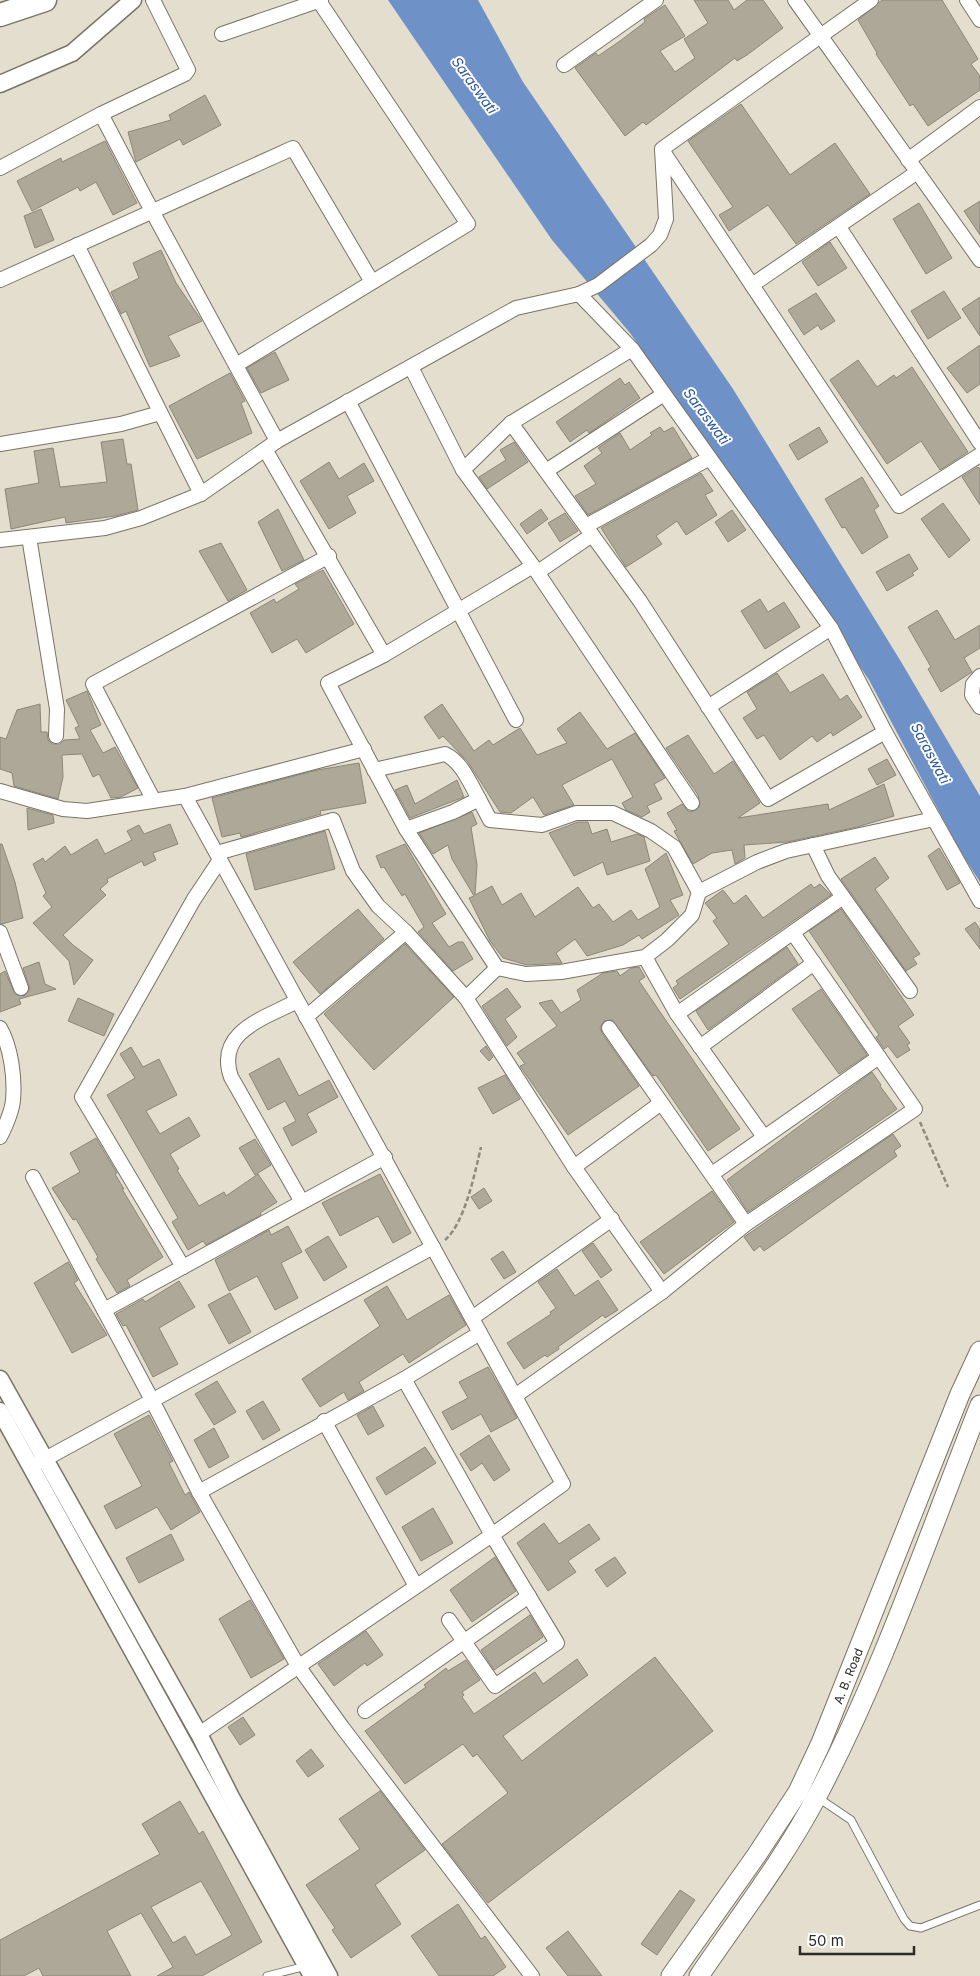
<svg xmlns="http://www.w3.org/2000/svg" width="980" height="1976" viewBox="0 0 980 1976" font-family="Inter,sans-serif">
	<rect width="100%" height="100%" fill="#e4dece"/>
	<!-- water -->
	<polygon fill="#6e92c8" points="388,0 478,0 523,82 733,389 900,660 980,796 980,882 960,851 869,680 785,555 630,333 552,240"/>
	<!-- building -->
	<g fill="#aea899" stroke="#8d8779" fill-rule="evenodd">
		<polygon points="694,0 728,0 734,10 747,0 763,0 783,28 747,55 737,61 735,58 646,125 643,122 625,136 575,68 596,53 598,56 620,41 645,22 644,19 665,5 685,36 660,51 675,72 695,58 684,39 708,23"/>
		<polygon points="882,0 942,0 978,59 971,64 980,76 980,90 928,126 913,104 910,106 876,54 877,53 858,20"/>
		<polygon points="205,95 221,125 183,145 180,139 136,162 128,132 171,120 169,115"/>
		<polygon points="741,104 790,175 835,143 870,194 796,244 768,205 729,231 719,215 733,207 688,141"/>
		<polygon points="105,141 137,203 113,215 96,182 80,191 78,187 32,211 17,181 61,158 62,162"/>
		<polygon points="980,201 980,235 964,211"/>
		<polygon points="919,203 952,258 926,274 893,219"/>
		<polygon points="41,209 54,240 35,248 24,216"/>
		<polygon points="830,242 847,268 818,286 802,262"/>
		<polygon points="161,250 176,283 202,321 168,336 180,356 150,367 126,311 121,314 111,292 139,278 133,263"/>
		<polygon points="944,291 961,318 928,339 911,311"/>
		<polygon points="816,293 835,321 821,330 818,325 804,335 788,310"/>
		<polygon points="980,297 980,336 962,309"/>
		<polygon points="980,345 980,384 967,393 947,368"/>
		<polygon points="275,352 289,380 261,393 247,368"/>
		<polygon points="858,360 877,387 894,375 896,378 912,367 968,452 940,470 921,441 887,464 830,380"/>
		<polygon points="230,373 245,401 241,403 252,433 197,459 169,406"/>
		<polygon points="620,378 625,385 629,382 640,398 589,433 587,430 570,442 556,422"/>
		<polygon points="660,427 664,432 673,427 692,458 588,515 575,496 596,484 584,466 602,453 598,448 620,433 630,450 652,435 650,433"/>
		<polygon points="819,427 828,442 798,460 789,445"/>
		<polygon points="123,439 127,464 131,464 138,510 115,516 66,523 65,517 11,529 5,489 39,483 34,451 53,448 60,487 107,482 101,442"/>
		<polygon points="514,442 528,462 487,489 479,477 506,460 500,450"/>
		<polygon points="329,462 339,479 364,463 374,481 347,496 356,513 329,529 300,481"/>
		<polygon points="978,467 980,469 980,505 962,477"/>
		<polygon points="701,473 713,491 705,495 717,515 686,535 677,521 656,536 662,544 626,567 601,528"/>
		<polygon points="862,477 879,506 874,510 888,537 862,554 845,527 842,528 825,499"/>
		<polygon points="943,503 970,540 949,558 921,519"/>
		<polygon points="278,509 304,560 282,571 258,522"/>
		<polygon points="541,509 548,519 527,534 520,524"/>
		<polygon points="732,510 746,530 728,542 715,522"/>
		<polygon points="565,513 578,531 560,542 548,523"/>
		<polygon points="221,543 247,590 228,601 199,551"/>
		<polygon points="909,554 918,569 912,573 914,575 887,591 876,572"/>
		<polygon points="323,570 354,624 306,653 297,639 272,653 250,613 274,599 276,603 299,589 295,584"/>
		<polygon points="760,599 768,612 784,602 800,627 765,649 741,611"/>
		<polygon points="937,610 955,640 980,625 980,648 964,658 972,672 941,692 928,669 931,667 908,627"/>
		<polygon points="777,673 790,693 823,674 840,700 847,695 862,717 833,736 831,732 817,742 812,736 780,760 764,735 757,739 743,718 757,709 747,692"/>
		<polygon points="87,691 101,725 90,730 103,753 115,747 138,788 121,797 111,798 99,774 93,777 82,754 62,755 63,777 58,799 14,786 12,773 0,769 0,737 6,739 17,710 40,704 41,732 47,732 48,740 52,744 60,744 64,740 80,739 75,728 79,726 66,700"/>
		<polygon points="442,704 474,751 489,740 493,745 520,728 537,755 567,743 557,729 580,712 607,749 635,733 665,778 654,784 662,799 647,806 650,812 642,817 626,810 622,803 633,797 612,759 562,785 574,805 544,815 533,797 511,813 500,812 468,762 443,736 439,739 424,717"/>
		<polygon points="688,735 714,774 733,761 760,803 738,818 828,804 829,810 884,784 894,816 857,827 787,842 744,845 745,858 735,864 732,850 712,853 693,864 674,831 677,830 667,813 682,804 688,811 692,812 700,806 698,795 666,748"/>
		<polygon points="887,759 896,775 877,785 868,769"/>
		<polygon points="359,763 366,803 320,811 321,814 241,837 240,833 222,837 212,798 317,770"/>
		<polygon points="457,780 464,797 410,818 395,790 407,785 415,804"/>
		<polygon points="27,808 53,815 54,823 28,830"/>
		<polygon points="472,812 477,824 471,827 477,865 475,895 492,886 502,905 521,893 535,917 578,887 593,908 599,904 613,922 631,910 638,920 660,907 645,869 666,853 683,895 670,900 679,915 642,939 639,935 623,945 587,956 575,939 556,953 562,963 527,965 503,958 490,941 469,898 474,896 452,859 448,845 433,854 419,833"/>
		<polygon points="578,822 588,822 592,834 607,829 611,842 637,834 644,837 650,861 607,875 603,862 574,876 549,833"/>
		<polygon points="170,824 178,844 153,853 156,860 144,866 142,861 107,879 108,882 100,889 106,895 63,935 73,945 93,960 74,985 69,961 33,923 52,907 43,896 46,893 33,864 43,858 45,862 65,846 71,855 97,839 105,854 132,840 127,831 139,825 144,834"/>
		<polygon points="325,831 335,869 255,890 246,854"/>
		<polygon points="0,844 2,844 15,882 23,918 2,924 0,923"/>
		<polygon points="405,844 446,914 432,923 449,947 458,942 463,942 473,959 453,971 418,932 424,927 405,894 402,896 384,867 381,868 376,856"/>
		<polygon points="939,848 960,883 947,890 928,856"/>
		<polygon points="875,857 889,878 875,889 920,954 913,958 917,964 906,971 841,879"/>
		<polygon points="811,884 814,888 820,884 831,895 680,999 673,988 678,984 676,981 729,944 713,921 717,918 705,903 723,890 734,904 746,895 763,918"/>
		<polygon points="358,909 384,939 320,994 293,962"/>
		<polygon points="841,909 914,1015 898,1026 910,1043 907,1045 910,1050 897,1058 888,1046 884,1049 876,1037 879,1035 809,931"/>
		<polygon points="975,922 980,929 980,949 965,929"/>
		<polygon points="405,944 454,997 374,1070 324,1014"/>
		<polygon points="787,947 798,964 708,1030 696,1011"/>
		<polygon points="39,962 45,984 56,989 19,999 21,1004 0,1012 0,974 5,971 15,994 24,996 30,989 23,968"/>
		<polygon points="639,967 645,977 639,981 740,1129 708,1151 656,1075 653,1076 612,1020 604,1021 600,1028 602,1033 639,1086 568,1135 520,1066 525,1064 517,1053 557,1026 539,1003 552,1000 561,1013 581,1000 577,990 603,973 617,971 620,976 631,968"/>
		<polygon points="507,988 521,1007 505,1019 517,1037 507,1046 482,1006"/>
		<polygon points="821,989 867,1055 839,1074 792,1009"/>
		<polygon points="78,998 114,1014 104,1036 68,1021"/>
		<polygon points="486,1046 493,1057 489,1061 480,1051"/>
		<polygon points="131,1047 143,1067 159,1059 177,1095 146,1111 160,1134 189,1117 200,1136 170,1154 179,1169 177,1170 199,1206 224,1192 226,1196 258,1174 277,1202 260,1213 261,1215 206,1245 203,1241 188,1250 172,1222 178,1218 107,1095 135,1078 120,1054"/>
		<polygon points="279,1058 299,1096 329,1080 338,1097 307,1114 317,1132 292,1146 283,1128 296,1121 285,1101 268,1110 249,1074"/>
		<polygon points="872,1072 881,1085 880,1086 897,1109 748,1212 727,1180"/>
		<polygon points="505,1075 520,1099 493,1114 478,1088"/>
		<polygon points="893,1134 901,1146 894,1151 897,1156 764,1251 760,1246 754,1251 744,1237"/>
		<polygon points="96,1138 117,1173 115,1174 124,1189 122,1189 163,1257 127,1280 130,1286 117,1293 96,1259 98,1257 76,1219 73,1220 52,1188 80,1172 70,1153"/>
		<polygon points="255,1139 271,1165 255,1175 239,1148"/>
		<polygon points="380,1174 411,1233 393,1243 378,1216 340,1236 322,1203"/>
		<polygon points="484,1188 492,1201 479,1209 471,1197"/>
		<polygon points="712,1191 734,1222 664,1274 640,1242"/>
		<polygon points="288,1226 302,1252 281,1263 298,1298 275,1310 257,1276 229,1291 215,1260 269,1230 271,1235"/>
		<polygon points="328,1236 347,1267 324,1281 305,1250"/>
		<polygon points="593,1243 612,1270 601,1278 582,1251"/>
		<polygon points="503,1251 516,1272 504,1279 491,1259"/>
		<polygon points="68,1262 78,1280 74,1283 107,1335 72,1353 34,1283"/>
		<polygon points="557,1269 575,1296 598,1280 618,1310 605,1318 603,1315 558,1347 559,1349 547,1357 545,1355 524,1369 507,1343 551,1314 550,1312 556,1308 538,1282"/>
		<polygon points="179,1281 195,1307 159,1328 178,1364 153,1377 126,1325 123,1326 116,1314 143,1299 145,1302"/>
		<polygon points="387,1286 407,1320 449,1295 466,1325 409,1363 403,1354 359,1382 364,1391 348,1400 344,1392 320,1407 302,1379 380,1326 364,1300"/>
		<polygon points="230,1293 251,1332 229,1344 208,1305"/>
		<polygon points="488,1367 517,1418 491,1432 481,1414 452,1430 442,1412 468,1398 459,1382"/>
		<polygon points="217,1381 236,1412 214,1425 195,1394"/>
		<polygon points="263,1401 280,1430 263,1440 246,1411"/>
		<polygon points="373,1406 384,1426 368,1435 357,1415"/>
		<polygon points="149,1415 173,1461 169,1463 185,1495 189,1492 200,1512 171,1530 157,1507 116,1529 104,1506 142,1486 114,1434"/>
		<polygon points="214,1428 229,1457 209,1468 194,1440"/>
		<polygon points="489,1435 510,1470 494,1481 482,1463 471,1471 460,1454"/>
		<polygon points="425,1447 436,1463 386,1495 376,1478"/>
		<polygon points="433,1508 453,1543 421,1561 402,1527"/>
		<polygon points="544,1523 559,1544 589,1524 600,1539 568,1561 576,1572 548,1591 517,1543"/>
		<polygon points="171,1534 184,1560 139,1583 126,1558"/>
		<polygon points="495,1557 516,1591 472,1622 450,1590"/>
		<polygon points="615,1557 626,1573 607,1587 595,1570"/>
		<polygon points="250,1600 284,1659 251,1678 219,1619"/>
		<polygon points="530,1615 543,1637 494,1670 481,1650"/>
		<polygon points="366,1631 383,1655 367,1666 365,1663 334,1686 318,1664"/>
		<polygon points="655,1657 713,1731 488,1903 442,1844 508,1793 477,1754 473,1757 463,1744 405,1784 365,1731 426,1687 424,1685 446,1668 448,1671 466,1660 480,1680 462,1692 464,1695 462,1697 474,1714 535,1672 543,1684 577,1659 588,1675 503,1736 522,1761"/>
		<polygon points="243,1717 255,1735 240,1745 228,1727"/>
		<polygon points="311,1749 324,1766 308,1777 296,1761"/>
		<polygon points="380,1791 425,1850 375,1885 401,1924 351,1958 332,1930 335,1928 306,1885 360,1849 339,1819"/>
		<path d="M180,1801L199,1834L203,1831L262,1942L202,1976H157L173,1967L141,1913L107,1931L131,1976H43L39,1968L24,1976H0V1940L160,1854L142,1824ZM201,1881L232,1935L196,1955L185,1936L173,1943L151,1907Z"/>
		<polygon points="680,1890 695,1900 657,1955 641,1944"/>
		<polygon points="458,1904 481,1939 485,1936 506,1967 493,1976 439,1976 411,1936"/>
		<polygon points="568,1931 602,1976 568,1976 546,1948"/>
	</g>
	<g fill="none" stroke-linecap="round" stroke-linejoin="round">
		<!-- service casing -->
		<g stroke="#7a7465" stroke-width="9">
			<g id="service">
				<polyline points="817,1797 851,1820 904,1919 910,1926 921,1928 980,1905"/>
				<polyline points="267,1976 306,1966"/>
			</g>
		</g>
		<!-- minor casing -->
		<g stroke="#7a7465" stroke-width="16">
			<g id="minor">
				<polyline points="795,0 980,260"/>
				<polyline points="967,0 980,20"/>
				<polyline points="222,34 321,0"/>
				<polyline points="564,65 656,0"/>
				<polyline points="101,114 152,211 277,441"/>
				<polyline points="662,150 899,506 980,455"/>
				<polyline points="908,160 980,107"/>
				<polyline points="0,168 101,114 185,74 188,70 153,0"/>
				<polyline points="839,227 980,443"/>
				<polyline points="77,245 201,494"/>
				<polyline points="0,280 293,148 372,282"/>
				<polyline points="752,285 916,173"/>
				<polyline points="579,294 632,349 831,628 885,732 980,901"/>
				<polyline points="236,365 468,224 319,1"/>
				<polyline points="411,367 463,470 533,566 692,803"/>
				<polyline points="348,401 516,720"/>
				<polyline points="511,423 640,601 768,799 885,732"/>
				<polyline points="0,444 121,424 160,413"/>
				<polyline points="266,451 384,655"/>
				<polyline points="463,470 511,423 632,349"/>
				<polyline points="546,471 664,394"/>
				<polyline points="586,526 708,459"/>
				<polyline points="29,537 57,709 56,736"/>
				<polyline points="0,540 105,528 141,518 201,494 277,441 516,308 579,294 598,285 651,245 660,235 666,219 662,149 871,0"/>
				<polyline points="538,572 592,535"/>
				<polyline points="980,676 973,684 972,695 980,707"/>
				<polyline points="708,707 831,628"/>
				<path d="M374,770L445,754C462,762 470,783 479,799"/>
				<polyline points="0,791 63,809 87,811 185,796 364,749"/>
				<polyline points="185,796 563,1484 492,1535 199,1734"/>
				<polyline points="153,799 93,684 329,556"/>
				<polyline points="406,829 497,968"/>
				<polyline points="813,845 828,876 843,897"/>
				<polyline points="217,853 333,820 353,871 378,906 406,932 306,1017"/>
				<polyline points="699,892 757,862 786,851 934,819"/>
				<polyline points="0,932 21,988"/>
				<polyline points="406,932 466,998 574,1167 662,1292"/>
				<polyline points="645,957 677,1014 764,1137"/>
				<polyline points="466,998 497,968 526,974 561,972 645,957 667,940 692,915 699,892 674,847 651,831 613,813 576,813 542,825 490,820 479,799 453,812 406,829 328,683 384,655 533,566"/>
				<path d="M297,1001C266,1018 215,1031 231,1077L302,1202"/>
				<polyline points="677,1014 843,897 910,991"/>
				<path d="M0,1028C11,1047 15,1078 13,1100C12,1111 5,1127 0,1137"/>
				<polyline points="609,1028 746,1224"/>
				<polyline points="700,1047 814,963"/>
				<polyline points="574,1167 661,1103"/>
				<polyline points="712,1174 879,1057"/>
				<polyline points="33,1177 152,1400 199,1492 298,1666 342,1727 532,1976"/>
				<polyline points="183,1267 82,1097 194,899 220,860"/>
				<polyline points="104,1310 385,1157"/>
				<polyline points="472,1318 612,1219"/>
				<polyline points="404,1379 492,1535 557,1643 495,1686 449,1620"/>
				<polyline points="515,1396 662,1292 746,1224 915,1109 793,933"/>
				<polyline points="324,1421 416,1586"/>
				<polyline points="36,1464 433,1247"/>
				<polyline points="199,1492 404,1379 480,1333"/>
				<polyline points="365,1711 529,1596"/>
			</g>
		</g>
		<!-- tertiary casing -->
		<g stroke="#7a7465" stroke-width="19">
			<g id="tertiary">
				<polyline points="0,84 72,53 133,0"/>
				<polyline points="0,1379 199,1734 231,1797 329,1976"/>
				<polyline points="0,1411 312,1976"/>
			</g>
		</g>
		<!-- secondary casing -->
		<g stroke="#7a7465" stroke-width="21">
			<g id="secondary">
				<path id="s1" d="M671,1976L756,1856L798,1792L821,1743L960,1394L980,1351"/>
				<path d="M699,1976C739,1917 784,1859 817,1796C883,1671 928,1536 980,1405"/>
			</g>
		</g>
		<!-- trunk casing -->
		<g stroke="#7a7465" stroke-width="25">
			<polyline id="trunk" points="0,15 45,0"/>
		</g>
		<!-- path -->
		<g stroke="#8e8a7e" stroke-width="2.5" stroke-dasharray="5 2.5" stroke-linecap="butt">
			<polyline points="920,1122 948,1187"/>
			<path d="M445,1240C465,1223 475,1172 481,1147"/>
		</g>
		<!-- service -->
		<use href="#service" stroke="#fff" stroke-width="7"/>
		<!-- minor -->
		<use href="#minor" stroke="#fff" stroke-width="14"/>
		<!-- tertiary -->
		<use href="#tertiary" stroke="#fff" stroke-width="16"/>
		<!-- secondary -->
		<use href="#secondary" stroke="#fff" stroke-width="19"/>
		<!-- trunk -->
		<use href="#trunk" stroke="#fff" stroke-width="22"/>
	</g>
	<g text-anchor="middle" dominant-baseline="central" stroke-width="4" stroke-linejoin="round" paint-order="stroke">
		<!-- street labels -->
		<g font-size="12" fill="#2e2b25" stroke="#fff">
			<text stroke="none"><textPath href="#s1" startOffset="350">A. B. Road</textPath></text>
		</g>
		<!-- water labels -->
		<g font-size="14" font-style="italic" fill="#285698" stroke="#fff">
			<text transform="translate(475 85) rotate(54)">Saraswati</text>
			<text transform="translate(707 416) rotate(53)">Saraswati</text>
			<text transform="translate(931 753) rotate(62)">Saraswati</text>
		</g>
	</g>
	<!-- scale -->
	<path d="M800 1946v8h114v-8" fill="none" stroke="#2e2b25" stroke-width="2.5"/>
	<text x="808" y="1946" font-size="15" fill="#2e2b25" stroke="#ffffff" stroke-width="4" paint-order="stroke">50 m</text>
</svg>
